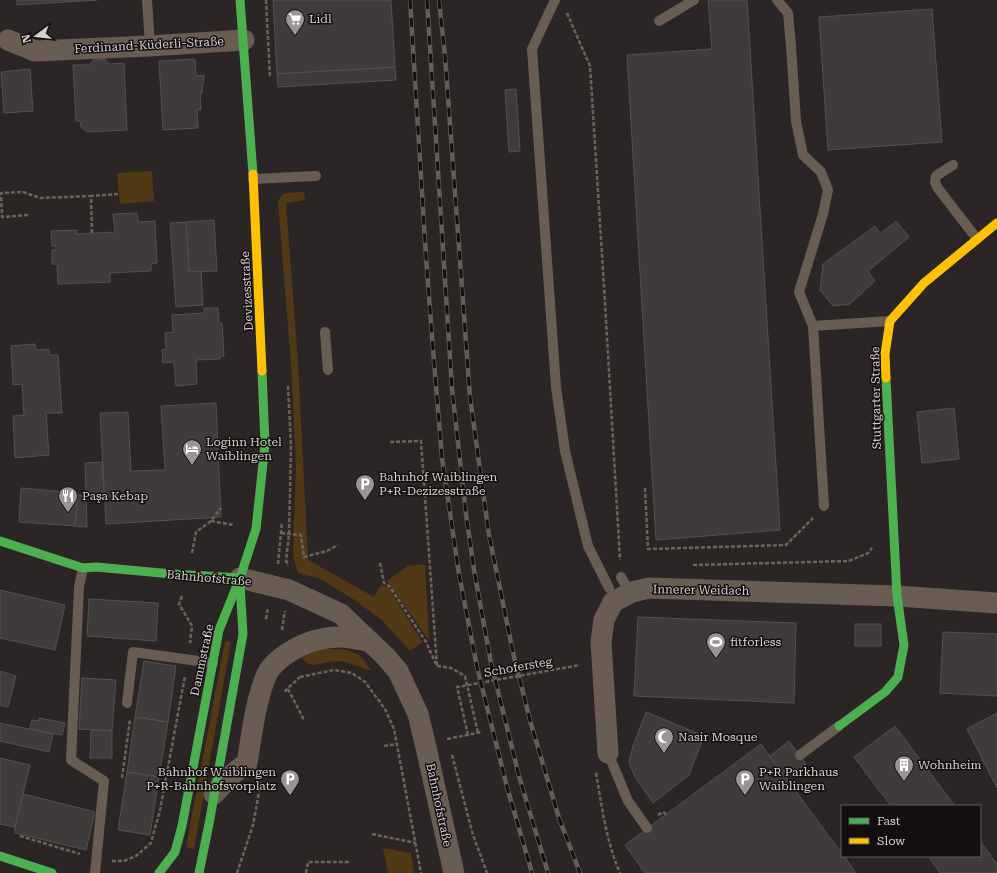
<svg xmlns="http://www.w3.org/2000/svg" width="997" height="873" viewBox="0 0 997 873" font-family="'Roboto Serif',serif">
	<rect width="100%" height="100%" fill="#2b2625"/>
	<!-- green -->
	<g fill="#523916">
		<polygon points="152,171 154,201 120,204 117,173"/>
		<polygon points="304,192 305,200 286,203 298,362 308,560 374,597 381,585 389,588 422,642 410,651 382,620 353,599 321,579 298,573 293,556 296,467 291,364 278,202 281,196 285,193"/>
		<polygon points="425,564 429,640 387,581 408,566"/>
		<polygon points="225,641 231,642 194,849 186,847"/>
		<path d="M321,649C334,649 348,648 359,655C364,659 367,666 371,670H367L349,663L339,661L328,662L314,665L307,663L301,657L306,654Z"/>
		<polygon points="383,848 411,853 414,873 388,873"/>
	</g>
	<!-- building -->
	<g fill="#3f3b3b" stroke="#545050">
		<polygon points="17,0 97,0 17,5"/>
		<polygon points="273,0 391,0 395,67 277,74"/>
		<polygon points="708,0 747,0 780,530 656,540 627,55 712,49"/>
		<polygon points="932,9 942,142 828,150 819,17"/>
		<polygon points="105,59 109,64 124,63 127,130 87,132 81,127 80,121 76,121 73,65 89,65 93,60"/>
		<polygon points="195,59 196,76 204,75 202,93 200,94 201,110 197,110 198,128 163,130 159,61"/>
		<polygon points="395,67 396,80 278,87 277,74"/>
		<polygon points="30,69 33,111 4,113 1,72"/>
		<polygon points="516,89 520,151 509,152 505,90"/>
		<polygon points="137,213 138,222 155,221 157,263 151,264 151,271 110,273 110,282 58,284 57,264 52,264 52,250 56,250 56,246 52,246 51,231 77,230 77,234 115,232 113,214"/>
		<polygon points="214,220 217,271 189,272 186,222"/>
		<polygon points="896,221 909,237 868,271 875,281 850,304 833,306 820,290 823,264 875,226 880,234"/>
		<polygon points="186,222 189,272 201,271 203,305 176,307 170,223"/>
		<polygon points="204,308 218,308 219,323 222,323 224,356 220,356 220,359 196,360 197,384 176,386 174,362 163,363 162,350 166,349 165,333 173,332 172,315 204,313"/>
		<polygon points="35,344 36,350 49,349 50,355 58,355 62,413 46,413 49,455 15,458 13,416 24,415 22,384 13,385 11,346"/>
		<polygon points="216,403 221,517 106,524 100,413 128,412 131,471 165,470 161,406"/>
		<polygon points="954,408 959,459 922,463 917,412"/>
		<polygon points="102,462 104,494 86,495 85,463"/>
		<polygon points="21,488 78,493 75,526 19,522"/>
		<polygon points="78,495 86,495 87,527 75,526"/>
		<polygon points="0,590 65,605 55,650 0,638"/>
		<polygon points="89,599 158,603 156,641 87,636"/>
		<polygon points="638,617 796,623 794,703 634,696"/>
		<rect x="855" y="624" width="26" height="22"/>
		<polygon points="943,632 997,634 997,696 940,693"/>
		<polygon points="144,661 176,666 168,722 135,717"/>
		<polygon points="0,671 16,676 8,707 0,705"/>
		<polygon points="82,678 116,680 112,731 79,729"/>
		<polygon points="646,712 704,736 689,775 653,803 635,777 629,762 633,746"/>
		<polygon points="997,713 997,788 967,729"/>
		<polygon points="135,717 168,722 159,777 127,772"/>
		<polygon points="39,718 65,723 62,735 30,729 32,720 39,721"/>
		<polygon points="0,723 53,734 49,752 0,741"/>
		<polygon points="895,726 955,806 891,806 854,757"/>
		<polygon points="91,730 112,731 112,758 90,758"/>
		<polygon points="789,741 806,764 786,779 770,756"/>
		<polygon points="761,744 842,854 842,856 844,856 856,873 645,873 625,845"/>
		<polygon points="0,758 30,765 15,827 0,824"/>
		<polygon points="127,772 159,777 150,835 118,830"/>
		<polygon points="23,794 95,812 86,850 15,833 15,827"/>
		<polygon points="980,841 997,864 997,873 940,873 928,856 980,856"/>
	</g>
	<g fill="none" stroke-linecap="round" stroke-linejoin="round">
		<!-- path -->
		<g stroke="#6d635e" stroke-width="2.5" stroke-dasharray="4 2" stroke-linecap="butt">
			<polyline points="266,0 270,77"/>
			<polyline points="567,13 590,66 604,286 620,560"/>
			<polyline points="28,215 2,217 1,193 23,192 40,198 91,196"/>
			<polyline points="92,233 91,196 119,194"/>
			<polyline points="288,386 291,446 289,534 286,560 288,566"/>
			<polyline points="390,442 421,441 437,666"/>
			<polyline points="645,488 648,549 786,545 813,518"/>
			<polyline points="211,521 234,525"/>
			<polyline points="281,533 301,535 304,557 327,551 338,545"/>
			<polyline points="192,553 196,532 211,521 221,508"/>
			<polyline points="380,563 384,583 390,587 426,642 436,664"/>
			<polyline points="278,564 282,522"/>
			<polyline points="693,565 849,561 868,553 872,548"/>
			<polyline points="182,596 179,604 192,626 190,643"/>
			<polyline points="266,619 268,608"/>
			<polyline points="282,630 285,611"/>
			<polyline points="437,666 451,668 465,676 478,733"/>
			<polyline points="300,677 334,670 352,673 365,682 385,709 394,729 421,873"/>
			<polyline points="288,689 304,720"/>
			<polyline points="285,692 287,689 300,677"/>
			<polyline points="468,735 457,687 580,665"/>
			<polyline points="447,739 482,732"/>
			<polyline points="384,746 397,744"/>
			<polyline points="452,755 473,835 487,873"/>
			<path d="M596,773C602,807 606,841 620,873"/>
			<polyline points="122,778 130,720"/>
			<polyline points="658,815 663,812 666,814"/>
			<polyline points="372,834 416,843"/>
			<polyline points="20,836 80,854"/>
			<polyline points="112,861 124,861 136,856 151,843 160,810 185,676"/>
			<polyline points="237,873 253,825 261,781"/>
			<polyline points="306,873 308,862 351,862"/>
		</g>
		<!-- lane -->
		<g stroke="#685c53" stroke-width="10">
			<polyline points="147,0 150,46"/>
			<polyline points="555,0 532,49 556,387 565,451 588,546 609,588"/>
			<polyline points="777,0 788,13 791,46 796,121 803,155 821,172 828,190 823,214 799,292 813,326 890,321"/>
			<polyline points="659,21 694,0"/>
			<polyline points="953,165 936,176 935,182 937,187 977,239"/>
			<polyline points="253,179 316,176"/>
			<polyline points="813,326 824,506"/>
			<polyline points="325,332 328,370"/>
			<polyline points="83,568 79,587 71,760 104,781 95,873"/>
			<polyline points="621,577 630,593"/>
			<polyline points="127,703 133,652 213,663"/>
			<polyline points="608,753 628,801 647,828"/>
			<polyline points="800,755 839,726"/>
		</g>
		<!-- street -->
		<g stroke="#685c53" stroke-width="21">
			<polyline points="8,40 35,51 150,46 244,40"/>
			<polyline points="240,578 289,590 341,614 385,656 398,671 418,714 425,743 454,873"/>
			<polyline points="608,753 601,642 604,620 613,602 632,592 649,588 897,596 997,603"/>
			<path d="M214,794L235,772L247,763C252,734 255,703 266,676C273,659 300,644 317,640C324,638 332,637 339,637C349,637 360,640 369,641"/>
		</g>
		<!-- fast -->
		<g stroke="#4caf50" stroke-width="9">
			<polyline points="240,0 253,174"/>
			<polyline points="0,541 83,568 96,567 172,574 240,578"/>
			<polyline points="839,726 885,692 898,677 904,645 897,596 886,378"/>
			<polyline points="0,856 52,873"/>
			<polyline points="159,873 175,852 182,826 219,630 240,578 256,529 265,444 262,371"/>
			<polyline points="199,873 209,824 243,634 240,584"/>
		</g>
		<!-- slow -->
		<g stroke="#ffc107" stroke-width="9">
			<polyline points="253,174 262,371"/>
			<polyline points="886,378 885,354 890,321 924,283 997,223"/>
		</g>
		<!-- rail casing -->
		<g stroke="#635c57" stroke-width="4.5">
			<g id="rail">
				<polyline points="410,0 426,257 434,362 442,458 459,574 477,667 507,787 532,873"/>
				<polyline points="427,0 452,389 466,514 474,570 491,663 519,776 548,873"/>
				<polyline points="439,0 445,56 470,397 489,535 514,657 531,724 559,818 580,873"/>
			</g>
		</g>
		<!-- rail -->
		<use href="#rail" stroke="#130f0e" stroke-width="3" stroke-dasharray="9" stroke-linecap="butt"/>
	</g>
	<!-- icons -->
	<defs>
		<g id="supermarket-pin" transform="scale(1)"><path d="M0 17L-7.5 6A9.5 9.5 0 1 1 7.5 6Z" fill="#9a9494" stroke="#130f0e"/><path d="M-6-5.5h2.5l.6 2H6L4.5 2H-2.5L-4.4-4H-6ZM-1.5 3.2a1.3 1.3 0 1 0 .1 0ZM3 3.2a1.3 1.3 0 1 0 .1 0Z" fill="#fff"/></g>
		<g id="hotel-pin" transform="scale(1)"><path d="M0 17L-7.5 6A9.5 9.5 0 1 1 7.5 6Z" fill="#9a9494" stroke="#130f0e"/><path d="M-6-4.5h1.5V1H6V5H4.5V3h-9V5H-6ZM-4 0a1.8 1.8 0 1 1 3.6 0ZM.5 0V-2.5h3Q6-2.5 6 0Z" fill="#fff"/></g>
		<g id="parking-pin" transform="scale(1)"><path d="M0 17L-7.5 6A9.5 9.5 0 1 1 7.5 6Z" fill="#9a9494" stroke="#130f0e"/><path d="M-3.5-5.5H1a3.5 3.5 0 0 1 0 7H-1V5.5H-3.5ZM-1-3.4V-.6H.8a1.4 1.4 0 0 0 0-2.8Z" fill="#fff"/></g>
		<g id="restaurant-pin" transform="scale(1)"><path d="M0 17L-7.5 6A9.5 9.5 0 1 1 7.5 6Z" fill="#9a9494" stroke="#130f0e"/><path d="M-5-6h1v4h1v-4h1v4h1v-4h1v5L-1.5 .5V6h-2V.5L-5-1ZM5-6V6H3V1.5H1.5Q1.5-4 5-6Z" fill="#fff"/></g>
		<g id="stadium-pin" transform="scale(1)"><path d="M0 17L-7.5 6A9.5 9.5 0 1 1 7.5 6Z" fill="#9a9494" stroke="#130f0e"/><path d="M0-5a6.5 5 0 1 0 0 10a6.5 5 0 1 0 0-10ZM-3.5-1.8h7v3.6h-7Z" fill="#fff"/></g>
		<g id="mosque-pin" transform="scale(1)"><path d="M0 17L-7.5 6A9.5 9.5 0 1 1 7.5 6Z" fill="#9a9494" stroke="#130f0e"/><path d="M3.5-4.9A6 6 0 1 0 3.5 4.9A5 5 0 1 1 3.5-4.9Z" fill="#fff"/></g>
		<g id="building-pin" transform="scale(1)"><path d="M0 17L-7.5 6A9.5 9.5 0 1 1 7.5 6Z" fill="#9a9494" stroke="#130f0e"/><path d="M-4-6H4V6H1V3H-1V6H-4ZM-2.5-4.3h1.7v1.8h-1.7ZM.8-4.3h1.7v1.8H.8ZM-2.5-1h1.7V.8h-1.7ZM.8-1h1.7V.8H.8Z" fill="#fff"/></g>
	</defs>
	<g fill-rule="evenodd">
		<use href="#supermarket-pin" x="295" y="19"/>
		<use href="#hotel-pin" x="192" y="449"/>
		<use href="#parking-pin" x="365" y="484"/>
		<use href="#restaurant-pin" x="68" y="496"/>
		<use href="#stadium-pin" x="716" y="642"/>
		<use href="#mosque-pin" x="664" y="737"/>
		<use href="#building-pin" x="904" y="765"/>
		<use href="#parking-pin" x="290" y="779"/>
		<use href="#parking-pin" x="745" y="779"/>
	</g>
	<g text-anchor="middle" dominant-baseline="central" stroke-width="3" stroke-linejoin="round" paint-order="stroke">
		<!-- poi labels -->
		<g font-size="12" fill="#d6d0cf" stroke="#130f0e" text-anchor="start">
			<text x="309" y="19">Lidl</text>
			<text x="206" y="442">Loginn Hotel<tspan x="206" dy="14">Waiblingen</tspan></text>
			<text x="379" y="477">Bahnhof Waiblingen<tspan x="379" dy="14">P+R-Dezizesstraße</tspan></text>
			<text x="82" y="496">Paşa Kebap</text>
			<text x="730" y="642">fitforless</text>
			<text x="678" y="737">Nasir Mosque</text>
			<text x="918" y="765">Wohnheim</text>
			<text x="276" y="772" text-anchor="end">Bahnhof Waiblingen<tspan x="276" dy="14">P+R-Bahnhofsvorplatz</tspan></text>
			<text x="759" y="772">P+R Parkhaus<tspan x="759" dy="14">Waiblingen</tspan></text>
		</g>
		<!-- street labels -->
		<g font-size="12" fill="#d6d0cf" stroke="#130f0e">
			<text transform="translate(149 45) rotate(-3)">Ferdinand-Küderli-Straße</text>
			<text transform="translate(247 291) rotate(-93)">Devizesstraße</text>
			<text transform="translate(876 398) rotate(-91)">Stuttgarter Straße</text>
			<text transform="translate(209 578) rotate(5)">Bahnhofstraße</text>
			<text transform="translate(701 590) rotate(1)">Innerer Weidach</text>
			<text transform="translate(202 660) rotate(-78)">Dammstraße</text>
			<text transform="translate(518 667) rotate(-10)">Schofersteg</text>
			<text transform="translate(439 805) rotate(78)">Bahnhofstraße</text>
		</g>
	</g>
	<!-- legend -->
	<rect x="841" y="805" width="140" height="52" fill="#130f0e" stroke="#615c5b"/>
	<rect x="849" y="818" width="20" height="6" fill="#4caf50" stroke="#615c5b"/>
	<text x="877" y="825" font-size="12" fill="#d6d0cf">Fast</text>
	<rect x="849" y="838" width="20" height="6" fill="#ffc107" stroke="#615c5b"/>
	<text x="877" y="845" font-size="12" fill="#d6d0cf">Slow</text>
	<!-- north arrow -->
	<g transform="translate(36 36) rotate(255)" stroke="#130f0e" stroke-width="3" paint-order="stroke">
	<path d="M0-3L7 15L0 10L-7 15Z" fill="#d6d0cf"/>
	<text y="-6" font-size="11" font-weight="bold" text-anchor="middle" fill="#d6d0cf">N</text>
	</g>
</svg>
